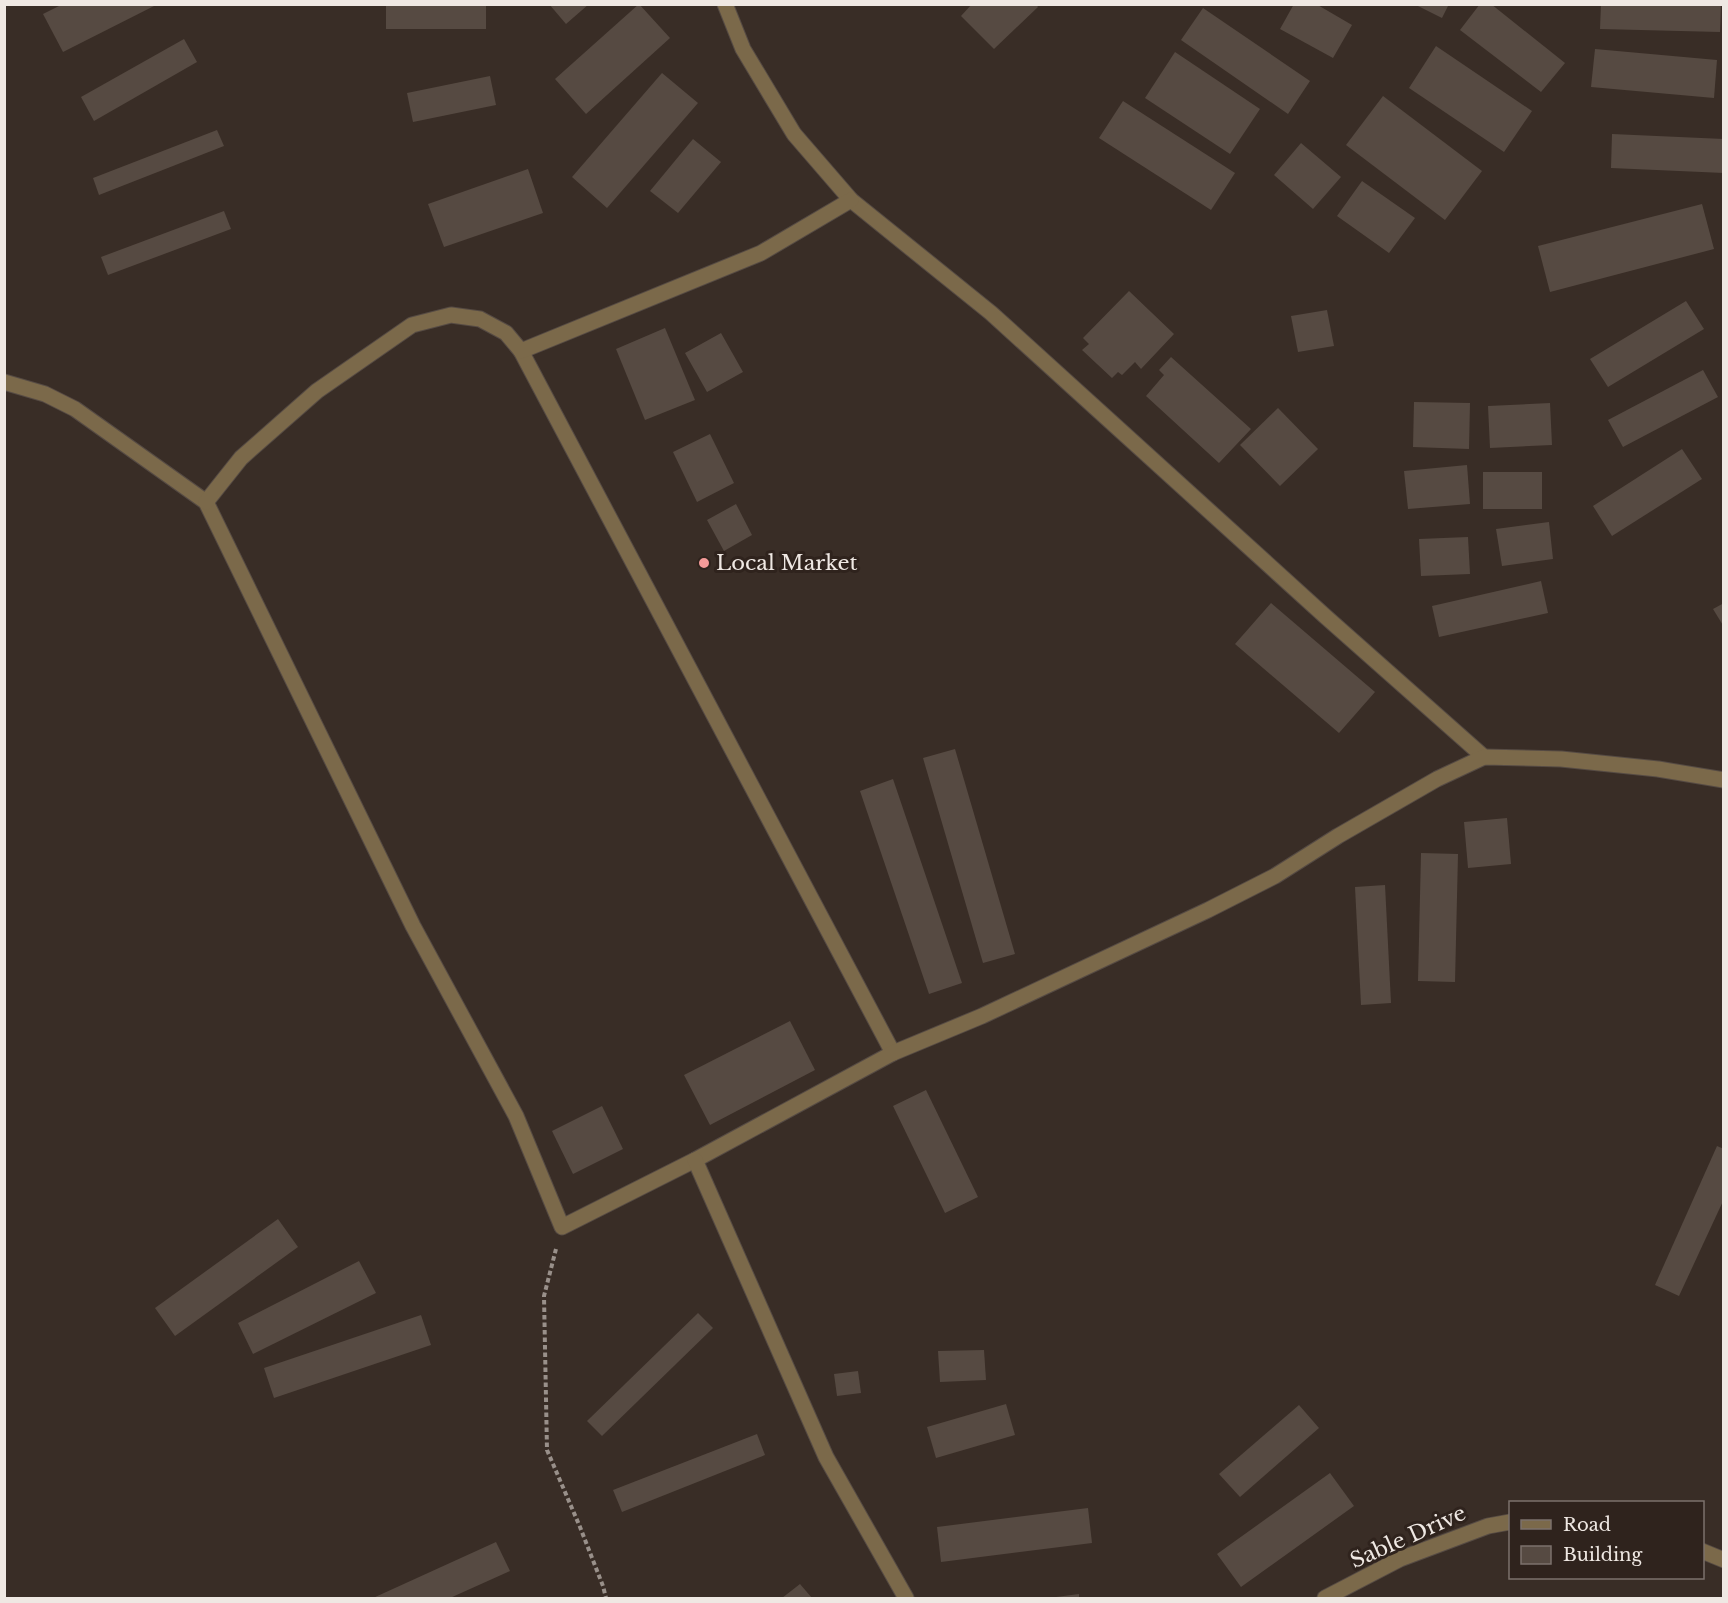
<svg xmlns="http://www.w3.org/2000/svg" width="1728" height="1603" viewBox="0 0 1728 1603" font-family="'Libre Baskerville',serif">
	<rect width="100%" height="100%" fill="#392d26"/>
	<!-- building -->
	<g fill="#564a42">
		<polygon points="63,4 158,4 63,52 43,14"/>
		<rect x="386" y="4" width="100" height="25"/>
		<polygon points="549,4 589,4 566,24"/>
		<polygon points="639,4 670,38 586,114 555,79"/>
		<polygon points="972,4 1036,4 1038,7 994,49 961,16"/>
		<polygon points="1294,4 1316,4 1352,25 1333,58 1280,29"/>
		<polygon points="1414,4 1449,4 1442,18"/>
		<polygon points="1480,4 1491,4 1565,63 1541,92 1460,30"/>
		<polygon points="1601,4 1721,4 1720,32 1600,29"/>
		<polygon points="1203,8 1310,81 1288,114 1181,40"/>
		<polygon points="184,39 197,62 94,121 81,97"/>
		<polygon points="1436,46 1532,111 1504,152 1409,88"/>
		<polygon points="1595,49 1717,60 1714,98 1591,87"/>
		<polygon points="1175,52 1260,109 1230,154 1145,98"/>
		<polygon points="662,73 698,103 607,208 572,177"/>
		<polygon points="490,76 496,105 413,122 407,93"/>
		<polygon points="1383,96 1482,171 1445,220 1346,145"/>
		<polygon points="1123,101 1235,173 1211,210 1099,138"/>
		<polygon points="217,130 224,146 99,195 93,178"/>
		<polygon points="1612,134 1724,139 1724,173 1611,168"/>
		<polygon points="693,139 721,162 678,213 650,191"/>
		<polygon points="1301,143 1341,177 1313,209 1274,175"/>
		<polygon points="528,169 543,213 444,247 428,204"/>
		<polygon points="1362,181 1415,218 1389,253 1337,216"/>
		<polygon points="1702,204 1714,249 1550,292 1538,246"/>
		<polygon points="224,211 231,229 108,275 101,257"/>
		<polygon points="1129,291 1174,334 1141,369 1135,362 1122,375 1118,372 1112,378 1082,350 1089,344 1083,338"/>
		<polygon points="1686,301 1704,329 1608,387 1590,359"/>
		<polygon points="1327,310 1334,346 1298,352 1291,316"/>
		<polygon points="665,328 695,400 645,420 616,349"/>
		<polygon points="721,333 743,372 707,392 685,353"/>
		<polygon points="1171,357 1251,429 1219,463 1146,396 1164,375 1159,370"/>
		<polygon points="1703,370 1718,397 1623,447 1608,420"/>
		<polygon points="1414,402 1470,403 1469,449 1413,447"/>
		<polygon points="1550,403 1552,445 1490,448 1488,406"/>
		<polygon points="1278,408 1318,449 1280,486 1240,445"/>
		<polygon points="710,434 734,483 697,502 673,452"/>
		<polygon points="1682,449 1702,479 1612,536 1593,506"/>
		<polygon points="1467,465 1470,504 1408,509 1404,471"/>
		<rect x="1483" y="472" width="59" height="37"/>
		<polygon points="736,504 752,535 724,551 707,520"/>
		<polygon points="1549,522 1553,559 1502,566 1496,529"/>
		<polygon points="1468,537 1470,574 1421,576 1419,539"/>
		<polygon points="1541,581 1548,613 1439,637 1432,606"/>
		<polygon points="1271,603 1375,692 1339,733 1235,644"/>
		<polygon points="1724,603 1724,627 1713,609"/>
		<polygon points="955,749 1015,954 983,963 923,758"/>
		<polygon points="893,779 962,983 929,994 860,791"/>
		<polygon points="1507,818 1511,864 1468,868 1464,822"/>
		<polygon points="1421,853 1458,854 1455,982 1418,981"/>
		<polygon points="1385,885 1391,1003 1361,1005 1355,887"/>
		<polygon points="790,1021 815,1070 710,1125 684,1075"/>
		<polygon points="926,1090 978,1197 945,1213 893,1106"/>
		<polygon points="602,1106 623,1149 573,1174 552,1131"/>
		<polygon points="1717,1146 1724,1149 1724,1199 1679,1296 1655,1285"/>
		<polygon points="278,1219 298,1247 175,1336 155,1308"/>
		<polygon points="359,1261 376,1293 253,1354 238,1323"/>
		<polygon points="698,1313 713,1328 602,1436 587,1421"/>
		<polygon points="421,1315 431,1345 274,1398 264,1368"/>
		<polygon points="984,1350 986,1380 940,1382 938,1351"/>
		<polygon points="858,1371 861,1393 837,1396 834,1374"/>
		<polygon points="1006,1404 1015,1435 936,1458 927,1427"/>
		<polygon points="1299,1405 1319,1428 1240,1497 1219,1474"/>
		<polygon points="757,1434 765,1455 622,1512 613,1490"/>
		<polygon points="1330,1473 1354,1506 1241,1587 1217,1554"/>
		<polygon points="1088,1508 1092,1543 941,1562 937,1527"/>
		<polygon points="496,1542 510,1571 450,1598 373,1598"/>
		<polygon points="800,1584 812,1598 782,1598"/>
		<polygon points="1079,1594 1079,1598 1056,1598 1056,1597"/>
	</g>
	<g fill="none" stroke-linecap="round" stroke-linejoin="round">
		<!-- minor casing -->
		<g stroke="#564b44" stroke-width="17">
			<g id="minor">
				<polyline points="725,4 743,49 794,134 851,200 991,313 1326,617 1484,757"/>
				<polyline points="521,351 893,1053"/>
				<polyline points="4,382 45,394 75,409 206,502 413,926 516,1116 562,1227 695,1160 893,1053 982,1016 1208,910 1275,876 1338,836 1437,779 1484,757 1561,759 1658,769 1724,780"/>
				<polyline points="206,502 241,458 317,391 412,325 451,315 480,319 506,333 521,351 761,253 851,200"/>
				<polyline points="695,1160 826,1457 906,1598"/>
				<polyline points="1702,1551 1724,1560"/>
				<polyline points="1325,1598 1400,1559 1488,1526 1510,1522"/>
			</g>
		</g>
		<!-- path -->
		<polyline stroke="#99908a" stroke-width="4" stroke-dasharray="4.5 3" stroke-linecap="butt" points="556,1249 544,1296 547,1450 580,1527 603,1586 606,1598"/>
		<!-- minor -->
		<use href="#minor" stroke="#7b694a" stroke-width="15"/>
	</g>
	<!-- markers -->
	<circle fill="#f59b99" stroke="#2f231d" stroke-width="2" cx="704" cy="563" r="6"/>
	<g text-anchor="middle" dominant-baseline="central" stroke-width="6" stroke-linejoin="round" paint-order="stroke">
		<!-- poi labels -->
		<g font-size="21" fill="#efe8e3" stroke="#2f231d" text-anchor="start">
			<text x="716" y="563">Local Market</text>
		</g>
		<!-- street labels -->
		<g font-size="21" fill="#efe8e3" stroke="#2f231d">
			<text transform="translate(1408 1537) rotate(-24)">Sable Drive</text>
		</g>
	</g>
	<!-- border -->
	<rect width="1728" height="1603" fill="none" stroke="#efe8e3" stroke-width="12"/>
	<!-- legend -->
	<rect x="1509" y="1501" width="195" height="78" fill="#2f231d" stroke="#7c726c" stroke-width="1.5"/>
	<rect x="1521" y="1520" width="30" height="9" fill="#7b694a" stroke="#7c726c" stroke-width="1.5"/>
	<text x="1563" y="1531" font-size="18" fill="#efe8e3">Road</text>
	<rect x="1521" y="1546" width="30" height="18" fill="#564a42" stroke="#7c726c" stroke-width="1.5"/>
	<text x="1563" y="1561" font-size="18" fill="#efe8e3">Building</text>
</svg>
